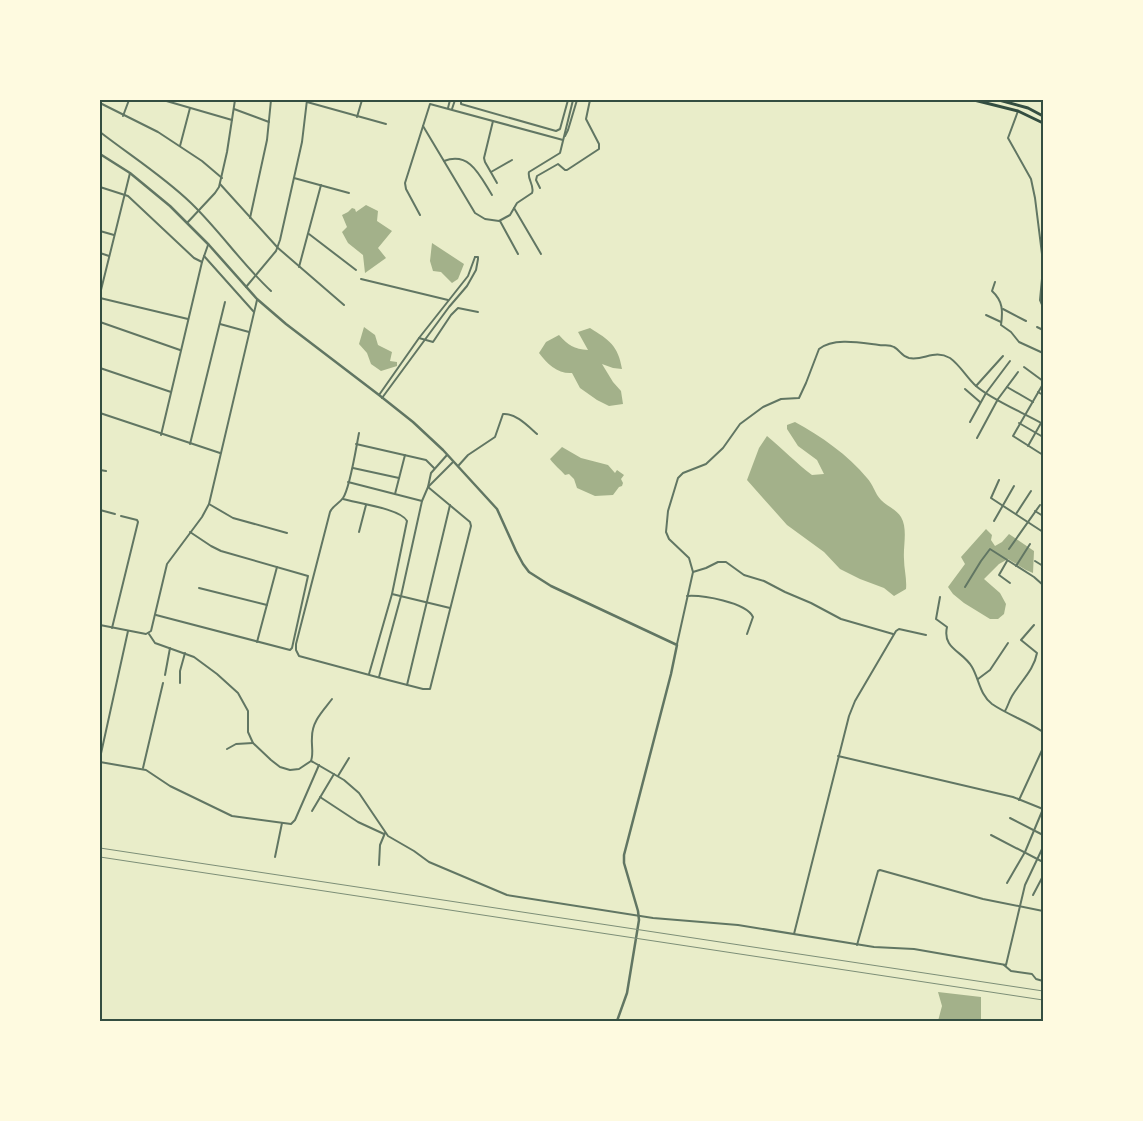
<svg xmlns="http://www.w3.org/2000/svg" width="1143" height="1121" viewBox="0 0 1143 1121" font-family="'Sofia Sans Condensed',sans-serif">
	<rect width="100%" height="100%" fill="#e9edc9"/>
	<!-- water -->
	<g fill="#a3b18a">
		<polygon points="366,205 378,211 377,221 392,231 378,248 386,258 365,273 363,255 348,243 342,232 347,227 342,215 348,212 352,208 355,209 356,212"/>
		<polygon points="432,243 464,264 458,279 452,283 441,272 433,271 430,261"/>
		<polygon points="364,327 375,335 378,345 392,352 390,361 397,362 397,366 381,371 371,364 367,353 359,344"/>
		<path d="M590,328C609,340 618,345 622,369L613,368L602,364L613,382L621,391L623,404L609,406L597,400L580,388L572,373C558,374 547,364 539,353L546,342L559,335C568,345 574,349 588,350L578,332Z"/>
		<path d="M795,422C821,436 848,455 867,478C873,484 875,494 881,500C887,506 897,510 901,517C908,529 903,546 904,559C904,569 907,579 906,589L894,596L884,588L860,579L840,569L824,552L787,525L747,480L759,448L767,436C783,449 796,463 812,475L824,474L817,460L798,446L787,429V425Z"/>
		<path d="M562,447L581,458L608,465L615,473L617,470L624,475L621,479L623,483L622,486L619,487L613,495L595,496L577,488L574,479L569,474L565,475C560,469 555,466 550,459Z"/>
		<polygon points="986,529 992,535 991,540 995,546 1002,542 1009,534 1034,551 1033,573 1026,570 1008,559 999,564 984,579 1000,593 1006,604 1004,614 998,619 990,619 964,603 953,594 948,587 965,564 961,557"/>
		<polygon points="938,992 981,997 981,1021 938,1021 942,1006"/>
	</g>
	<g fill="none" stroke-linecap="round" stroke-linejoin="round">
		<!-- minor -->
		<g stroke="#617663" stroke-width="2">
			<polyline points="163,100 232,120"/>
			<polyline points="461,100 461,104 556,131 560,129 568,100"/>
			<polyline points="307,102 386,124"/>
			<polyline points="100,103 158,132 202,161 222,178"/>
			<polyline points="448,108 450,100"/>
			<polyline points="234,109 269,122"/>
			<polyline points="452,109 455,100"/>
			<polyline points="1018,111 1008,138 1031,179 1035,198 1043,262"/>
			<polyline points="123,116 129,100"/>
			<polyline points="357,117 362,100"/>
			<polyline points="493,121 484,158 485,162 497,183"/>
			<path d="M423,126L475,213L485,219L499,221L510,215L517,203L532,193C535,186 527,179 529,172L560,153L573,100"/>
			<path d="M100,132C131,156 163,176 191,203C220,231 242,264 271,291"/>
			<polyline points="565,136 568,130 577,100"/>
			<polyline points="180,146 190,108"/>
			<path d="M444,161C470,151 480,176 492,195"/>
			<polyline points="491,172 512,160"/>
			<polyline points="294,178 349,193"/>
			<polyline points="220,184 278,248 344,305"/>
			<polyline points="100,187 128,196 194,258 202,262"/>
			<polyline points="540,188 536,180 537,176 558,164 565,170 567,170 599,149 599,144 586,119 590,100"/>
			<polyline points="514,208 541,254"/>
			<polyline points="420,215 406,189 405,183 430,104 563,140"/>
			<polyline points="250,218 267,140 271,100"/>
			<polyline points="500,221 518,254"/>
			<polyline points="187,223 215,193 219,187 227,152 235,100"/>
			<polyline points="100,231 114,235"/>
			<polyline points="309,234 356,270"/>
			<polyline points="100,253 109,256"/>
			<polyline points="204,256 254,312"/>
			<polyline points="299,267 321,185"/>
			<polyline points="1043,268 1040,300 1043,307"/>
			<polyline points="361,279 448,300"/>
			<path d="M995,282L992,291C1003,301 1003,311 1001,325L1011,332L1019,342L1043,353"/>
			<polyline points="246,287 276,251 280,240 302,142 307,100"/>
			<polyline points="100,294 130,173"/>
			<polyline points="100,298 188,319"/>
			<polyline points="1003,309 1026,321"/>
			<polyline points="986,315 1001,322"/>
			<polyline points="100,322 180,350"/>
			<polyline points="220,324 249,332"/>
			<polyline points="1037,327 1043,330"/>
			<polyline points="419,338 433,342 451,315 458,308 478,312"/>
			<polyline points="1024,367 1043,381"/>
			<polyline points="100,368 171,392"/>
			<polyline points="1043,384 1013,436 1043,455"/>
			<polyline points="976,386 1003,356"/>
			<polyline points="1007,387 1033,402"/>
			<polyline points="965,389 980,402"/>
			<polyline points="1038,392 1043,395"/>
			<polyline points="379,395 419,338 468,276 475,257"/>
			<polyline points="382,398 449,307 467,286 476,270 478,259 478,257 475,257"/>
			<polyline points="100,413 220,453"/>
			<polyline points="970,422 986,393 1010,361"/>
			<polyline points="1019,423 1043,437"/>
			<path d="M359,433C356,448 350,488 343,498C339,504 333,505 330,512L296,644V650L299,656L388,680L423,689H430L471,526L470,522L428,487"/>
			<polyline points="161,435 202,262 208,245"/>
			<polyline points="977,438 998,399 1018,372"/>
			<polyline points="190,444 225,302"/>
			<polyline points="356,444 426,460 434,468"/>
			<polyline points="1028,446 1041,423"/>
			<path d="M459,465L468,455L495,437L503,414C516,413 528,426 537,434"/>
			<polyline points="353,468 399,478"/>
			<polyline points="100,470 106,471"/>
			<polyline points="999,480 991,498 1043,532"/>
			<polyline points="348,482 422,501"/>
			<polyline points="428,487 453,462"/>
			<polyline points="395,494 405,455"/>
			<path d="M343,499C357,503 401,509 407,521L392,594L369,674"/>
			<polyline points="209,504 233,518 287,533"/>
			<polyline points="1035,511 1043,516"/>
			<polyline points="100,512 100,510 115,514"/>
			<polyline points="1016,514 1031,491"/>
			<polyline points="994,521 1014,486"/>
			<polyline points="359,532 366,505"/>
			<polyline points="1009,549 1040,505"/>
			<polyline points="1007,561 999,575 1010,583"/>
			<polyline points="1035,561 1043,566"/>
			<polyline points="1016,566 1030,544"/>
			<polyline points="693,572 706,568 718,562 726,562 744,575 764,581 785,592 811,603 841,619 893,634"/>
			<polyline points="965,587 981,561 990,549 1034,577 1043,585"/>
			<polyline points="199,588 267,605"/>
			<polyline points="392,594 450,608"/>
			<path d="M687,596C702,595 746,602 753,617L747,634"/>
			<path d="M940,597L936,619L947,627C942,649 963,651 972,667C979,679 980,695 992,704C1008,715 1027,721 1043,732"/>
			<polyline points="156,615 290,650 292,648 308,576 221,551 211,546 190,532"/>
			<polyline points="100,625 146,634 151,631 167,564 202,517 209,504 257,300"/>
			<polyline points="112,628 138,522 137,520 121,516"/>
			<polyline points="149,634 155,643 194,657 217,674 238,693 248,711 248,732 253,743 271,760 280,767 290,770 299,769 311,761 313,762 344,780 359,793 388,836 414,851 429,862 507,895 653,918 738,925 874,947 914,949 1006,965 1025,885 1043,847"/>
			<polyline points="257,642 277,567"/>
			<path d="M677,644L693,572L689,558L669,539L666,532L668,511L678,478L683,473L706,464L723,448L740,424L763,407L781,399L799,398L806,383L819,349C834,337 862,343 879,345C884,346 889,344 894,347C900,350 901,356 909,358C924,361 934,349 950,358C960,365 967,378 976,386C992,400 1024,413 1043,424"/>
			<polyline points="165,675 170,648"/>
			<polyline points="379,677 401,596 422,501 428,487 431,473 447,455"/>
			<polyline points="978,679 990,670 1008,643"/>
			<polyline points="180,683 180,671 185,653"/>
			<polyline points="407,685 450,505"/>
			<polyline points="1042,704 1043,705"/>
			<path d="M1005,711C1008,706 1009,701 1012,696C1021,681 1034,670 1037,653L1021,640L1034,625"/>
			<polyline points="227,749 236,744 253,743"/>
			<polyline points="838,756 1013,797 1043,809"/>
			<polyline points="100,758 128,631"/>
			<path d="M311,761C314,752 311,746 312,737C312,721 323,711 332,699"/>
			<polyline points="100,762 146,770 170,786 232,816 291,824 295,820 319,765"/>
			<polyline points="143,768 163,683"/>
			<polyline points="338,776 349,758"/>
			<polyline points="320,797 358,822 384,834"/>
			<polyline points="1019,800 1043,748"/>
			<polyline points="312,811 334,774"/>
			<polyline points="1010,818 1043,835"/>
			<polyline points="991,835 1043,862"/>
			<polyline points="275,857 282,823"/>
			<polyline points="379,865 380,845 385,833"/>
			<polyline points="1007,883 1025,852 1043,809"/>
			<polyline points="1033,895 1043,876"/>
			<polyline points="794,934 849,716 855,701 896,631 899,629 926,635"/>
			<polyline points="857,945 878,871 880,870 983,899 1043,911"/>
			<polyline points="1004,965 1011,971 1032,974 1036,979 1043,981"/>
		</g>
		<!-- tertiary -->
		<polyline stroke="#617663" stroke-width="2.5" points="100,154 130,173 170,206 209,245 257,299 286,324 379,395 413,422 443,450 497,509 516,551 523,564 529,572 551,586 677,645 671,674 624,855 624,863 638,911 639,920 627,993 617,1021"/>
		<!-- secondary -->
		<g stroke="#344e41" stroke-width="3">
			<polyline points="974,100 1018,111 1043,123"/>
			<polyline points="999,100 1028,108 1043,116"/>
		</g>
		<!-- rail -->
		<g stroke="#7c8e77" stroke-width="1">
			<polyline points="100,848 1043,991"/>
			<polyline points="100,857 1043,1000"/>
		</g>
	</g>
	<!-- border -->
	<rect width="1143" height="1121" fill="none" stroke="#fefae0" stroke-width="202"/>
	<rect x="101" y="101" width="941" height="919" fill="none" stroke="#344e41" stroke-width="2"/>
</svg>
